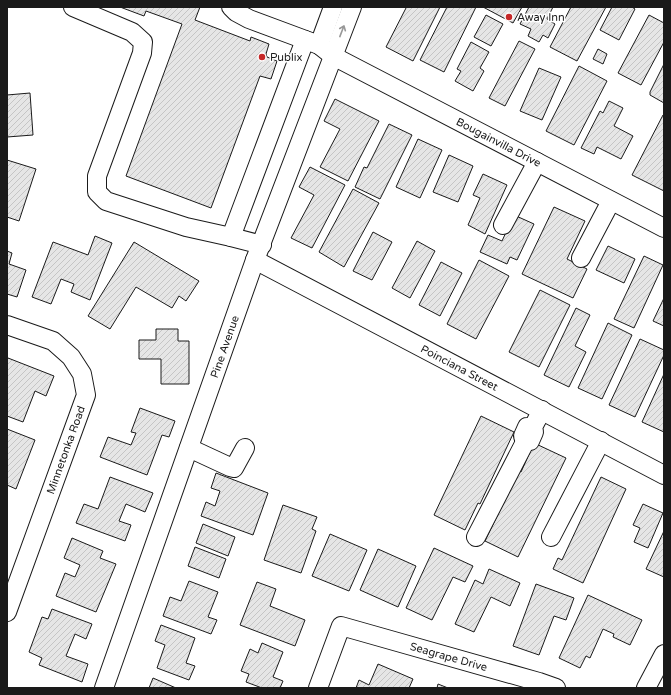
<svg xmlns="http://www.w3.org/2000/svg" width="671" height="695" viewBox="0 0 671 695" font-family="'Varela Round',sans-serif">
	<defs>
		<pattern id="building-hatch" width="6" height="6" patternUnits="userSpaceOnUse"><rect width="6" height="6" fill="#e6e6e6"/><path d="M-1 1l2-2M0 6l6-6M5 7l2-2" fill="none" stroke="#c5c5c5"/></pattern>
	</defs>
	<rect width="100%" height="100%" fill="#fff"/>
	<!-- building -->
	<g fill="url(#building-hatch)" stroke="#1a1a1a">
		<polygon points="120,7 200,7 195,20 250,41 251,37 269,44 266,54 267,57 277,61 271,79 260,76 211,208 126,176 182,24 146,11 144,16"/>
		<polygon points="405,7 440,7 413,61 386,47 406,8"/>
		<polygon points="447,7 476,7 444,72 420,60"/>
		<polygon points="483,7 522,7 513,23"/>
		<polygon points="529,7 553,7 547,19 555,24 548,38 543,35 539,42 528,36 531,29 520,24"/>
		<polygon points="571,7 606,7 577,61 550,47"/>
		<polygon points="612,7 632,7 635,9 619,40 600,30"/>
		<polygon points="486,15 503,24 491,46 474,37"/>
		<polygon points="649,15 664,23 664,42 641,85 618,73"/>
		<polygon points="519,41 535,49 505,106 489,98"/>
		<polygon points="471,42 489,52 480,68 484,71 473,91 455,81 461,71 457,69"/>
		<polygon points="598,49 607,54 603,64 593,59"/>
		<polygon points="664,64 664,103 650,95 650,92"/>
		<polygon points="579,66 607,81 574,145 546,131"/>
		<polygon points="539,68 561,77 542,120 520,111"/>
		<polygon points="30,93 33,135 7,137 7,95"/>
		<polygon points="335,99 379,121 348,181 320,167 340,129 324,121"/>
		<polygon points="609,101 623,108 614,126 633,136 621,159 597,147 594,154 581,148 600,111 603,113"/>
		<polygon points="663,115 664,116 664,191 632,175"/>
		<polygon points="389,124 412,135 380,199 355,187 364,167 367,168"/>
		<polygon points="418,139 442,150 420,198 396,187"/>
		<polygon points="449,155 473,166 458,202 433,192"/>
		<polygon points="7,160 36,169 19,221 7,217"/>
		<polygon points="310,167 345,185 312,248 291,238 314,195 299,187"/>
		<polygon points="483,174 507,185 485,234 468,225 480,198 473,195"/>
		<polygon points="353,189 379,203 344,267 319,252"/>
		<polygon points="554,207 585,221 567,259 587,269 573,298 522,274"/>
		<polygon points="514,215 534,224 517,260 510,257 507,264 480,252 488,235 502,241"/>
		<polygon points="373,232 392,242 372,280 353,271"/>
		<polygon points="95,236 112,243 90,300 71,292 74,284 61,279 51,304 32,297 53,242 88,255"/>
		<polygon points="417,241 435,251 410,298 392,288"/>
		<polygon points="134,242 199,281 186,301 179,296 172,308 136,287 110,329 88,316"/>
		<polygon points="608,246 635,259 624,283 596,270"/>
		<polygon points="7,251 12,253 9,264 26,270 17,297 7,294"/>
		<polygon points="644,256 663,265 634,328 614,319"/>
		<polygon points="479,260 509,276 476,339 447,324"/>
		<polygon points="441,262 462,273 440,316 419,305"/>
		<polygon points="540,290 570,305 539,367 509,352"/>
		<polygon points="664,298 664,326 653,321"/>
		<polygon points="576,308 590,315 575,346 586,352 569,387 544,375"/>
		<polygon points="608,323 632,335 602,399 578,388"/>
		<polygon points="156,329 178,329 178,341 189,341 189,384 161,384 161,359 139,359 139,340 156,340"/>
		<polygon points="640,339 664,350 664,355 635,417 609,405"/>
		<polygon points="8,358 54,376 46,396 35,391 23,422 7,416 7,361"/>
		<polygon points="664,374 664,432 642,422"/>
		<polygon points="140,408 175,421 169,437 162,435 147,475 100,457 108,437 131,445 136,433 131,432"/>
		<polygon points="481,416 514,432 480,504 478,503 465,530 434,515"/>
		<polygon points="7,429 35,440 16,489 7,485"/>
		<polygon points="534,443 566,458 518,557 485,541 519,471 521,472"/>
		<polygon points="216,473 268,493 253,535 201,516 206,502 215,506 220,491 211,488"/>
		<polygon points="110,477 153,493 145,512 126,504 119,521 131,525 125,541 76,523 84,504 98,509"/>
		<polygon points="601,477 626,489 583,583 553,569 558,558 562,560"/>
		<polygon points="643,504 663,513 648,548 634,542 640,528 633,525"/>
		<polygon points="283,505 317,517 312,529 316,531 301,573 264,560"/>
		<polygon points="203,524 235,537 228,556 196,543"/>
		<polygon points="664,531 664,577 646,569"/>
		<polygon points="330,534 367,550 349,591 312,576"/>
		<polygon points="72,538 103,551 100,558 116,564 96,612 56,596 65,573 75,577 80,565 64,558"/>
		<polygon points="195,547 226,559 219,578 188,566"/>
		<polygon points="434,548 473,566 465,582 453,577 432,620 406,608"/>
		<polygon points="378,549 416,566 398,607 360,590"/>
		<polygon points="489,569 520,583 510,606 491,597 474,632 455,624 475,580 483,584"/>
		<polygon points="189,581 218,592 208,617 217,620 211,634 163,616 170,597 181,601"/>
		<polygon points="257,582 276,589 270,606 305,620 295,646 240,625"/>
		<polygon points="536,584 574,598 566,620 554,616 539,655 513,646"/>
		<polygon points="588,595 642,620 630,645 613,637 614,634 603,629 590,658 586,656 580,668 559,658"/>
		<polygon points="52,609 92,624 86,639 75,634 66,656 88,664 82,682 39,665 42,658 29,652 42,617 48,619"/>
		<polygon points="161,625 195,638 186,663 195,666 189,680 157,668 165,645 155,641"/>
		<polygon points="262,643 283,652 273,677 283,681 280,688 262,688 246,682 249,674 241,671 250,649 258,653"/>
		<polygon points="378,664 413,679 409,688 356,688 359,680 369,685"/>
		<polygon points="153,678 176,688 149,688"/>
		<polygon points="438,684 448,688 437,688"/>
	</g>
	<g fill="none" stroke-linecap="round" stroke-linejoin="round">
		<!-- minor casing -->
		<g stroke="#1a1a1a" stroke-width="20">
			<g id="minor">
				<polyline points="73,7 132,32 143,42 142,53 97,176 97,192 106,201 186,227 231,237 262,245"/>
				<path id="s1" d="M231,7L236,12L249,19L319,45L333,56L664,228"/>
				<polyline points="319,45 333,7"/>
				<polyline points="503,225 537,162"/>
				<polyline points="231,237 305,40"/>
				<polyline points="581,258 611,201"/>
				<path id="s2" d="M255,260L664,475"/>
				<polyline points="7,325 53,341 71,357 82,374 86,395 7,612"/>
				<polyline points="533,427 527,427 523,436 525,442 530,441 534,432 533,427 542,410"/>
				<polyline points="189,448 230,467 234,468 245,448"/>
				<polyline points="476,537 525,442"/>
				<polyline points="551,537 601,441"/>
				<path id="s3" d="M104,688L255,260L352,7"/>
				<path id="s4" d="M318,688L341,626L539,682L556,688"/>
				<polyline points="646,688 664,654"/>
			</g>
		</g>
		<!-- minor -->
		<use href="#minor" stroke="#fff" stroke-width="18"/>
	</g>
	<!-- one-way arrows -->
	<defs><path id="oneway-shaft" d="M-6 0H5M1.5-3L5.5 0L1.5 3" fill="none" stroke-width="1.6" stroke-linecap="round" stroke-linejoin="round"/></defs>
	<use stroke="#989898" href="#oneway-shaft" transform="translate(342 31) rotate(-69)"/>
	<!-- markers -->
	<g fill="#c62828" stroke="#fff" stroke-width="1.5">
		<circle cx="509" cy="17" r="4"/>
		<circle cx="262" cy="57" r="4"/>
	</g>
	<g text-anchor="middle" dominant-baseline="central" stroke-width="3" stroke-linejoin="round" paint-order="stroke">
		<!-- poi labels -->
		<g font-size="11" fill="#1a1a1a" stroke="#fff" text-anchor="start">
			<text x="517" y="17">Away Inn</text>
			<text x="270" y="57">Publix</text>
		</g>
		<!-- street labels -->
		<g font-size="11" fill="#1a1a1a" stroke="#fff">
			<text stroke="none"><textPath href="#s1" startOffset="301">Bougainvilla Drive</textPath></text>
			<text stroke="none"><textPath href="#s3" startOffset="362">Pine Avenue</textPath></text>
			<text stroke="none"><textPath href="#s2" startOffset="231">Poinciana Street</textPath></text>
			<text transform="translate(66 450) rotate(-70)">Minnetonka Road</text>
			<text stroke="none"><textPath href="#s4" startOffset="178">Seagrape Drive</textPath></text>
		</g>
	</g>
	<!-- border -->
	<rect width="671" height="695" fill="none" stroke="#1a1a1a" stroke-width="16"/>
</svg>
